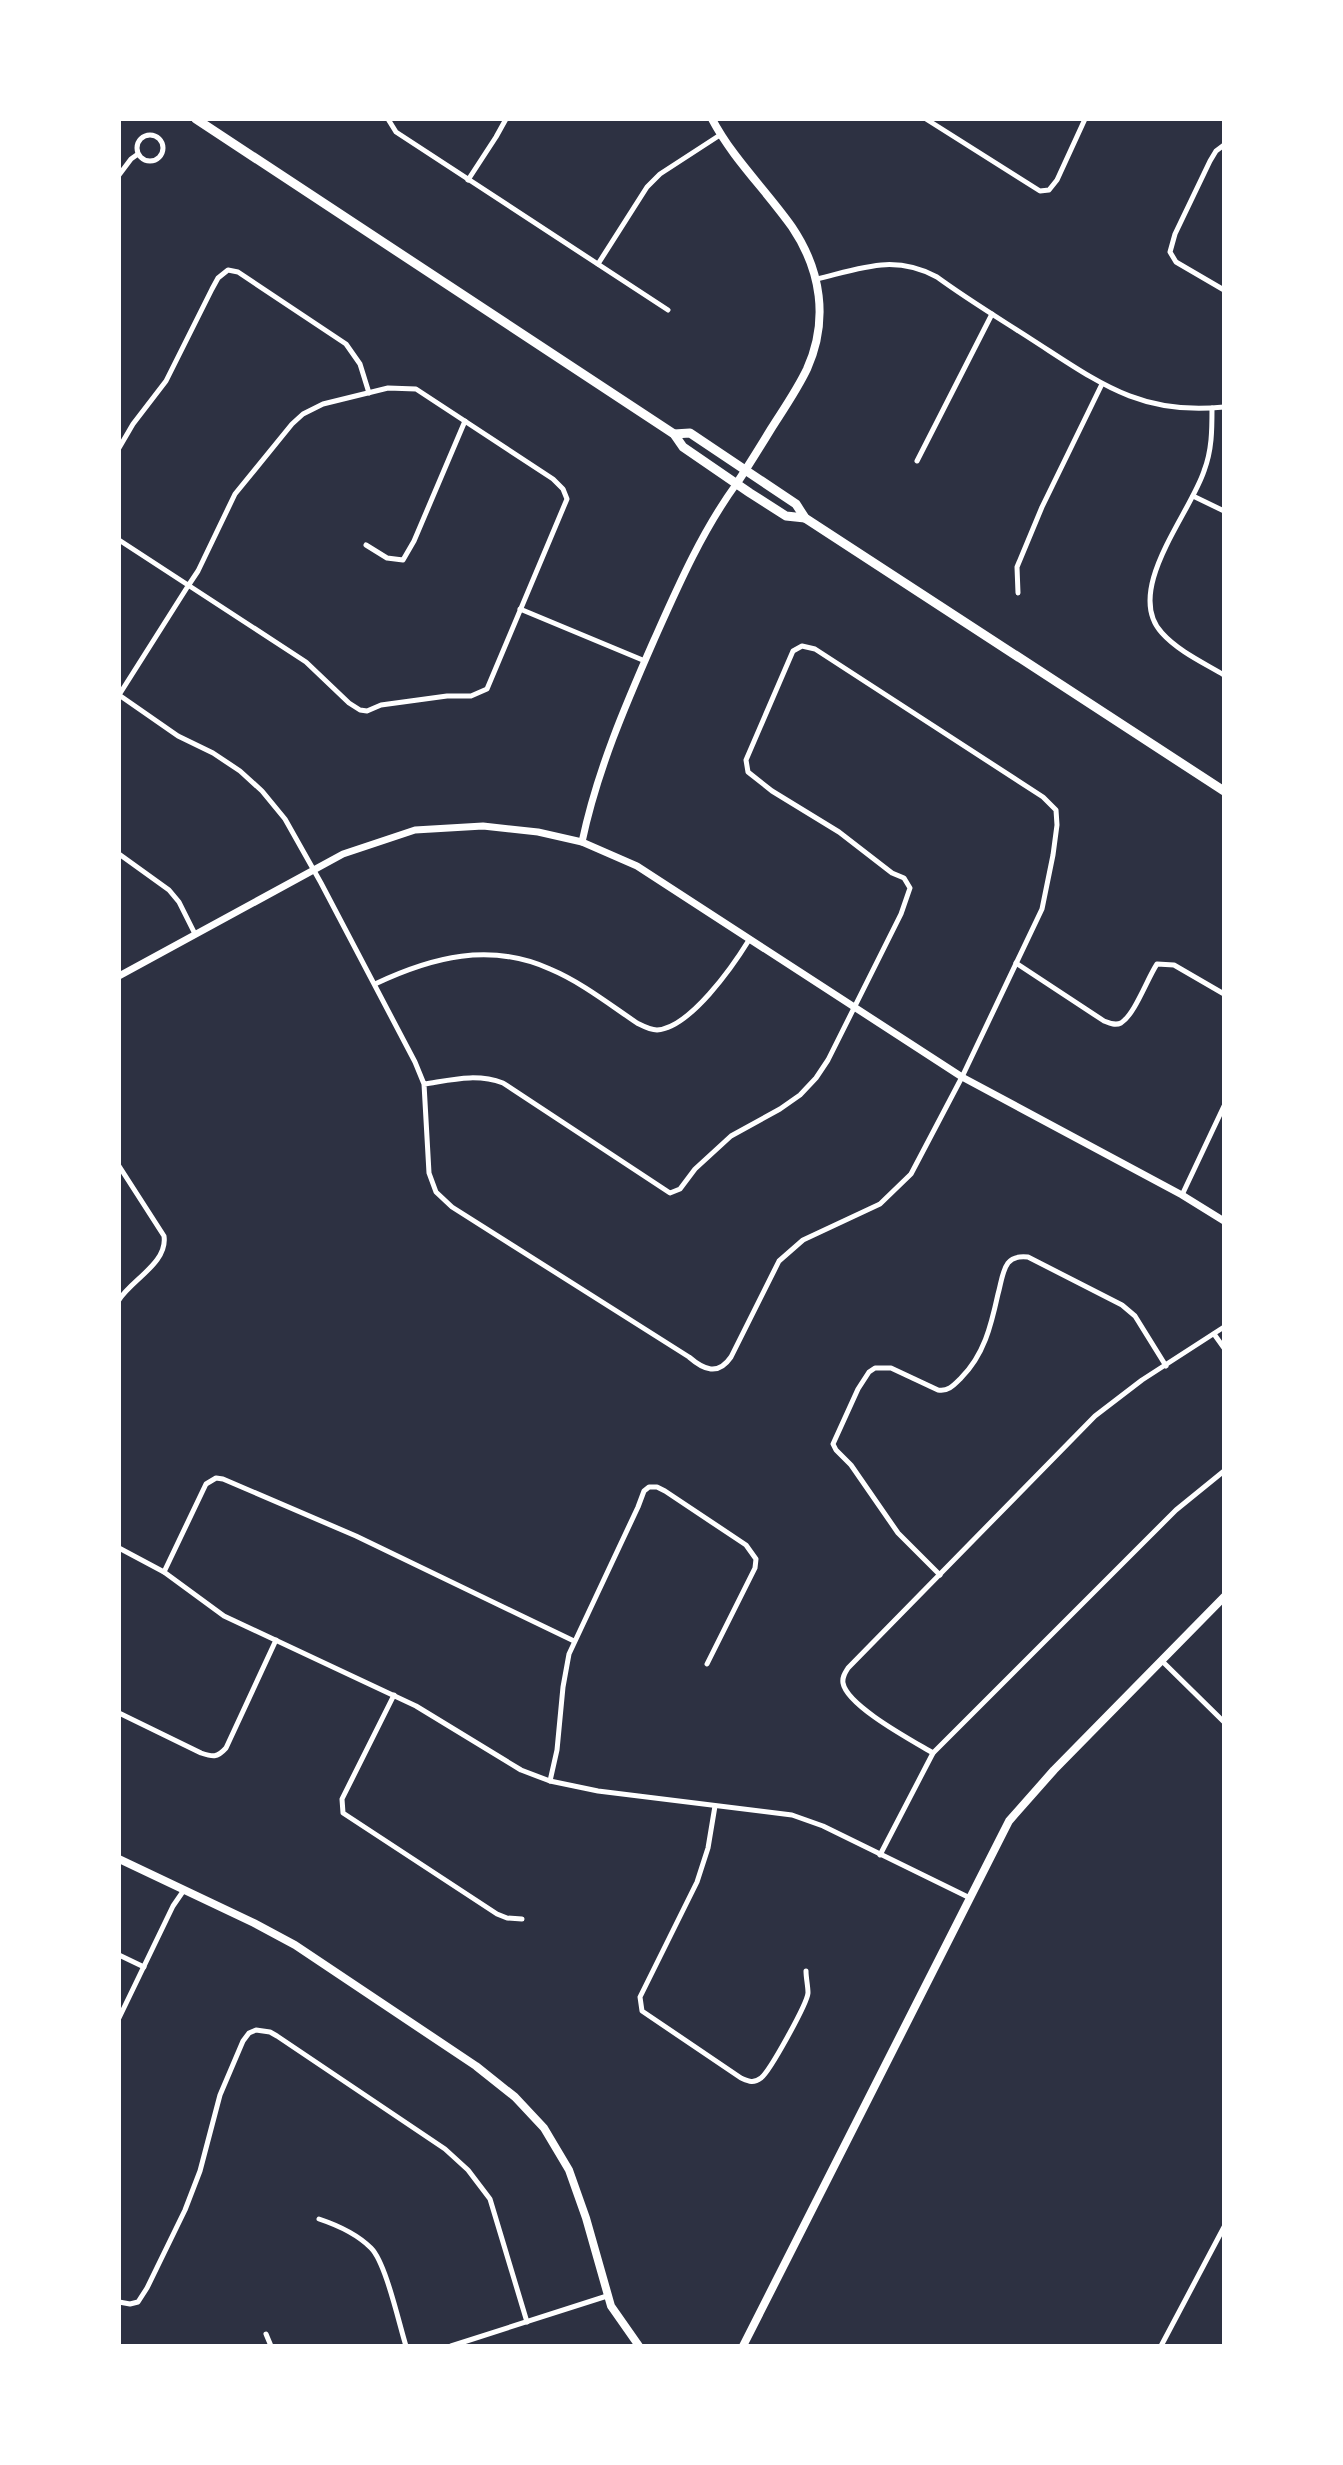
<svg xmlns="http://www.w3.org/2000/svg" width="1343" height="2465" viewBox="0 0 1343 2465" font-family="'Sofia Sans Condensed',sans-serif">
	<rect width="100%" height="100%" fill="#2d3142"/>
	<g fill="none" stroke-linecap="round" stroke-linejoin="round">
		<!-- minor -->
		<g stroke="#fff" stroke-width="5">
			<polyline points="388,119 396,132 668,310"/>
			<polyline points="926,119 1040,191 1049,190 1057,180 1085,119"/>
			<circle cx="150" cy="148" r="13"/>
			<polyline points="1224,145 1216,151 1210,161 1175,234 1170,252 1176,262 1224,290"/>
			<polyline points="119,175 131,159 138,154"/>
			<polyline points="468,180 496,137 506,119"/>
			<polyline points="598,264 647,187 660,174 720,135"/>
			<path d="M817,279C862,268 894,254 937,277C967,299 1000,319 1031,339C1098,382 1140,416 1224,407"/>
			<path d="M1212,408C1212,430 1212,450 1204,471C1190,514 1123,591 1162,633C1178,651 1204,663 1224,675"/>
			<polyline points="119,448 133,424 166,381 212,289 218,278 228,270 238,272 346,344 360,364 369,393"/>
			<polyline points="917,461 992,314"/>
			<polyline points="1193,496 1224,511"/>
			<polyline points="119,540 306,662 349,703 360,710 367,711 381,705 447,696 471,696 487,689 567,499 563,489 553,479 416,389 388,388 323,404 303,414 292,424 235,494 198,571 188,586 119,695"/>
			<polyline points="366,545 387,558 403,560 414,541 465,421"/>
			<polyline points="1018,593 1017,567 1042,507 1102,384"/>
			<polyline points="520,609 645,661"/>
			<path d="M119,695L178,736L213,753L240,771L262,791L285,819L321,883L415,1062L424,1084L429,1173L436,1192L452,1207L689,1357C704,1370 718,1376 731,1357L779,1261L803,1240L880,1204L911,1174L962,1077L1042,909L1053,855L1057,825L1056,810L1043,797L815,649L802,646L793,651L746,760L748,772L772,791L839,832L892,873L904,878L910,888L901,914L828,1060L816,1078L800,1095L780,1109L731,1136L695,1169L680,1189L670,1193L503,1083C476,1073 451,1080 424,1084"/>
			<polyline points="119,854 169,890 179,902 195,934"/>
			<path d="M1016,963L1104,1021C1109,1023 1115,1026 1121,1023C1135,1014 1147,979 1157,964L1174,965L1224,994"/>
			<path d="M375,984C432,957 490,942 550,969C581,982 609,1004 637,1023C643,1026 650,1030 657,1030C690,1028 733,966 749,940"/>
			<path d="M119,1166L164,1236C168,1263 131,1280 119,1300"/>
			<polyline points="1182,1195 1224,1106"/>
			<polyline points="1214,1334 1224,1348"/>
			<polyline points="119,1548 164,1572 224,1616 416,1706 521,1770 550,1781 598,1791 792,1815 823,1826 970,1898"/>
			<polyline points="164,1572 206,1484 216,1478 223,1479 356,1536 574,1641"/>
			<path d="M940,1575L898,1533L851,1465L836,1450L833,1444L858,1389L869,1372L875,1368H891L938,1390C948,1392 954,1385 961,1378C984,1355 991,1326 998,1294C1001,1284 1002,1271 1008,1263C1013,1257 1020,1256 1028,1257L1122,1305L1135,1316L1166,1366"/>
			<polyline points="1162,1661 1224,1722"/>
			<polyline points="394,1695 342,1799 343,1813 497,1914 507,1918 522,1919"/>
			<path d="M119,1713L201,1753C213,1757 217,1758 226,1748L276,1640"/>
			<path d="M933,1753C913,1741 847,1706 843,1683C842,1677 845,1673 848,1668L1095,1416L1142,1380L1224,1327"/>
			<polyline points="550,1781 557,1750 563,1687 569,1654 638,1507 644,1491 649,1487 657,1487 665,1491 746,1545 756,1559 755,1568 707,1664"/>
			<path d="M715,1806L708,1848L697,1882L640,1997L642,2011L741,2078C748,2081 753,2084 761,2078C770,2071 807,2004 808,1993C808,1986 806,1978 806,1971"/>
			<polyline points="880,1855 933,1753 1176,1510 1224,1471"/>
			<polyline points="119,1955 144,1967"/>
			<polyline points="119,2018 173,1906 184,1890"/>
			<path d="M319,2219C337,2225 357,2234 371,2248C386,2263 399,2324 406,2346"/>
			<polyline points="119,2302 130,2304 138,2302 147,2288 185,2210 200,2171 220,2095 243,2041 249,2033 256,2030 270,2032 277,2036 445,2149 468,2170 490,2199 527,2322"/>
			<polyline points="266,2334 271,2346"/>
			<polyline points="451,2346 607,2296"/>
			<polyline points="1161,2346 1224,2227"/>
		</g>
		<!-- tertiary -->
		<g stroke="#fff" stroke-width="7">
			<path d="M582,842C597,771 625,706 654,640C678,586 702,531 737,483"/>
			<polyline points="119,976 343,854 415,830 483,826 538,832 582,842 637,866 962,1077 1182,1195 1224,1221"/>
		</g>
		<!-- secondary -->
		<g stroke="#fff" stroke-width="8">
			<path d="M712,119C733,159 766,190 792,227C821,270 829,320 807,369C797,390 783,410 771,429C760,447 749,465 737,483"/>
			<polyline points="119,1859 254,1923 295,1945 476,2066 515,2097 544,2128 569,2170 586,2218 611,2306 639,2346"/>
			<polyline points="743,2346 1009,1821 1054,1770 1224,1597"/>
		</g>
		<!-- primary -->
		<g stroke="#fff" stroke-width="9">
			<polyline points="196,119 674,434 683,447 750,493 786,516 805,518"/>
			<polyline points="674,434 690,433 796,504 805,518 1224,791"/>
		</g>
	</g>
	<!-- border -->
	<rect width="1343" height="2465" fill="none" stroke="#ffffff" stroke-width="242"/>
</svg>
